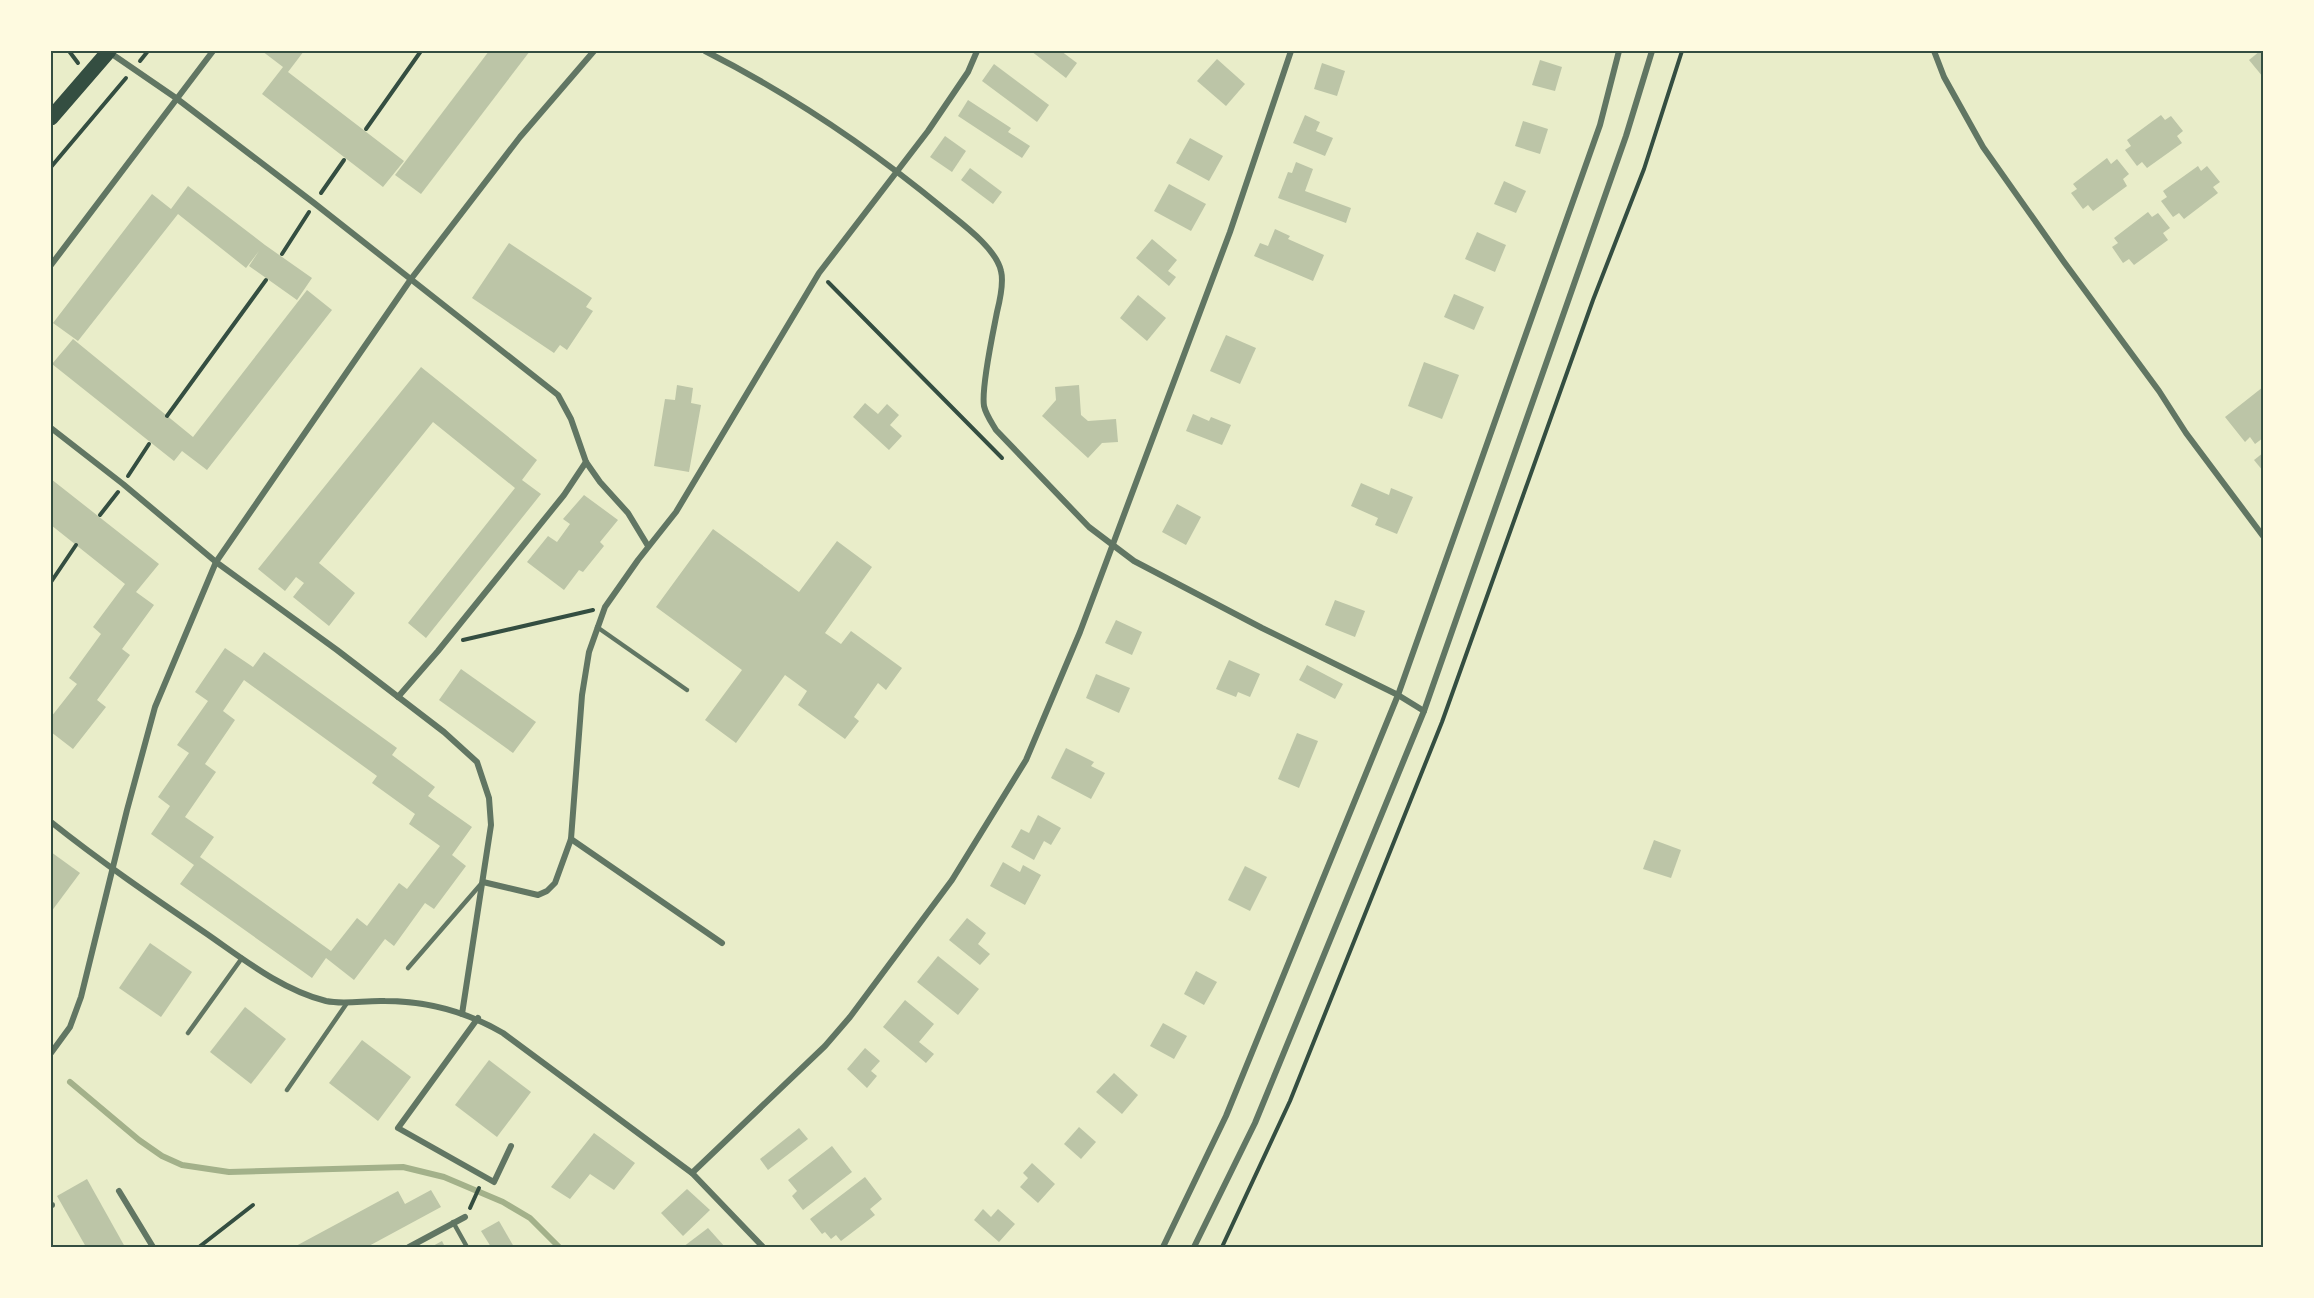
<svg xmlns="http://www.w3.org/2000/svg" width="2314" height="1298" viewBox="0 0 2314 1298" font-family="'Asap Condensed',sans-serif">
	<rect width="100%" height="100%" fill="#e9edc9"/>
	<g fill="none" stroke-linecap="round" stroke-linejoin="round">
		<!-- stream -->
		<polyline stroke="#a3b18a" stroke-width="6" points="70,1082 139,1140 162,1156 182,1165 229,1172 403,1167 444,1177 503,1202 530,1218 559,1247"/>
	</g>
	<!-- building -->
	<g fill="#bcc5a7" fill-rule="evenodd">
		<polygon points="262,51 304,51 288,72 404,161 383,187 262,94 283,67"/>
		<polygon points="489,51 530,51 421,194 395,175"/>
		<polygon points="1031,51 1061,51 1077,63 1066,78"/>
		<polygon points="2260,51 2263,51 2263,77 2249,60"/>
		<polygon points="1217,59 1245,84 1226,106 1197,81"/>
		<polygon points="1540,60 1562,67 1555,91 1532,85"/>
		<polygon points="1322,63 1345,71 1337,96 1314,89"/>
		<polygon points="994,64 1049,105 1037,122 982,81"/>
		<polygon points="968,100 1011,128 1008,132 1030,146 1022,158 958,116"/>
		<polygon points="1305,115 1320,122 1316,131 1333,138 1325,156 1293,143"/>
		<polygon points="2161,115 2165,120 2171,116 2183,131 2177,136 2182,143 2147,168 2142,162 2137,166 2125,150 2131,146 2127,140"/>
		<polygon points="1523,121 1548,129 1540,154 1515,146"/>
		<polygon points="945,136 966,151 952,172 930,157"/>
		<polygon points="1190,138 1223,156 1209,181 1176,163"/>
		<polygon points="2107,158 2111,164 2117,159 2129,174 2123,179 2127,186 2093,211 2088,205 2083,209 2071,193 2077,189 2073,184"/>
		<polygon points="1296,162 1313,169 1305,191 1351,208 1346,223 1278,198 1288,172 1292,173"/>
		<polygon points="2198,166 2201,171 2207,166 2220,182 2213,187 2218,193 2184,219 2179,213 2173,217 2161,201 2167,197 2163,191"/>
		<polygon points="970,168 1002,192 993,204 961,180"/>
		<polygon points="1504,181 1526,191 1516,213 1494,204"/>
		<polygon points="1169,184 1206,204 1191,231 1154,211"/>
		<polygon points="188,186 265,245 312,278 297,300 249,266 259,251 246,268 178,214 78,341 53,323 152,194 171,209"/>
		<polygon points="2148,212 2152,217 2158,213 2170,228 2163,233 2168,240 2134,265 2129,259 2123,263 2112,247 2118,243 2114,238"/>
		<polygon points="1275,229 1290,236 1288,239 1324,255 1313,281 1254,256 1260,243 1268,246"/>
		<polygon points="1477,232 1506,245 1495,272 1465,259"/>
		<polygon points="1152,239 1177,260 1168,271 1176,277 1169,286 1136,258"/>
		<polygon points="509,243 592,298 586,307 593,311 567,350 560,345 554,353 472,298"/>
		<polygon points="307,290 332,310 207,470 182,451 174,461 52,364 73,339 193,437"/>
		<polygon points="1454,294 1484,307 1474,330 1444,317"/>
		<polygon points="1138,295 1166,318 1147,341 1120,318"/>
		<polygon points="1226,335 1256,348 1240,384 1210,371"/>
		<polygon points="1424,362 1459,375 1442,419 1408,406"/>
		<polygon points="421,367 537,460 522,480 541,494 426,638 408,623 515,488 433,422 319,563 355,593 329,626 293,597 304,583 296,577 285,591 258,569"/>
		<polygon points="677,385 693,388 691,403 701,405 689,472 654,466 665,399 675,400"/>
		<polygon points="1079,385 1081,415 1088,421 1116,419 1118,442 1102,443 1088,458 1042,416 1056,400 1055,387"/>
		<polygon points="2263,387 2263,438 2255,444 2250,437 2245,442 2225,417"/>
		<polygon points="865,403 878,414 887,404 899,415 890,425 902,436 889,450 853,417"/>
		<polygon points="1193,414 1209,421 1211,417 1231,425 1222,445 1186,431"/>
		<polygon points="2263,453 2263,471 2254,460"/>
		<polygon points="51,479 159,564 136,592 154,605 122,649 130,655 97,700 106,707 73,749 51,732 51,717 77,684 69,678 101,634 93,627 125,584 51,525"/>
		<polygon points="1361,483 1389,495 1391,488 1413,497 1397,534 1375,525 1378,518 1351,506"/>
		<polygon points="584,495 618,520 600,542 604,546 583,572 579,570 564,590 527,562 548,536 557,542 570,524 563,519"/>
		<polygon points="1177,504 1201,517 1186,545 1162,532"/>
		<polygon points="713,529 799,592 837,541 872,567 825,633 841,644 851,631 902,668 886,690 878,683 854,717 859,721 845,739 798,705 807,691 785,675 736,743 705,720 742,670 656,607"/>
		<polygon points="1335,600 1365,611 1355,637 1325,625"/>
		<polygon points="1116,620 1142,632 1132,655 1105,643"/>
		<path d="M225,648L253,667L264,652L397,748L392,755L435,787L428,796L472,827L452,855L466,866L434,909L425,903L394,946L385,939L354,980L326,958L312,978L180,884L194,865L151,834L170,806L158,797L189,753L177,745L208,701L195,692ZM244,680L377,776L372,783L415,814L409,824L440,846L407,889L399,883L367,926L357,918L331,951L200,857L214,837L185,817L216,772L205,764L235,720L223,711Z"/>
		<polygon points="1229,660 1260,674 1250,697 1238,692 1236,697 1216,689"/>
		<polygon points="1307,665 1343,684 1335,699 1299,680"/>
		<polygon points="461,669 536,722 513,753 439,700"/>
		<polygon points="1096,674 1130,688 1119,713 1086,698"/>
		<polygon points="1297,733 1318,741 1299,788 1278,779"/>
		<polygon points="1066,748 1094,762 1091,766 1105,773 1091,799 1051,778"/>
		<polygon points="1038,815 1061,828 1051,845 1044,841 1034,860 1011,847 1021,829 1029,833"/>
		<polygon points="1654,840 1681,850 1671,878 1643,869"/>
		<polygon points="51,852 80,873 51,912"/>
		<polygon points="1003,862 1020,872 1023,865 1041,875 1025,905 990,886"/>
		<polygon points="1245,866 1267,877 1250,911 1228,900"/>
		<polygon points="967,918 986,933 978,944 990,954 980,965 949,940"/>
		<polygon points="150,943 192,972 161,1017 119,988"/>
		<polygon points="938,956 979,989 958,1015 917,982"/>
		<polygon points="1196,971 1217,982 1204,1005 1184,994"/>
		<polygon points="905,1000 934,1024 919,1042 934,1054 926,1063 883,1027"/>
		<polygon points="245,1007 286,1039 251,1084 210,1052"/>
		<polygon points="1163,1023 1187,1036 1174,1059 1150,1046"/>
		<polygon points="362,1040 411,1077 378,1121 329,1083"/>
		<polygon points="865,1048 880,1061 871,1071 877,1076 867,1088 847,1069"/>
		<polygon points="489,1060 531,1092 497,1137 455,1105"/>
		<polygon points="1114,1073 1138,1095 1122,1114 1096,1092"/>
		<polygon points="1079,1127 1096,1142 1081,1159 1064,1144"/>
		<polygon points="799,1128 808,1139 768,1170 760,1159"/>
		<polygon points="594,1133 635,1163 614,1190 590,1174 570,1199 551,1187"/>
		<polygon points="832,1146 852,1172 803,1210 792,1196 797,1191 788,1180"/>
		<polygon points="1032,1163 1055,1184 1038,1203 1020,1187 1028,1178 1023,1173"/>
		<polygon points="865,1177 882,1199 870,1209 875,1215 841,1241 836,1235 831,1239 825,1232 822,1234 810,1219"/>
		<polygon points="87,1179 125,1247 86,1247 57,1196"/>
		<polygon points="687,1189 710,1210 683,1236 661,1213"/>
		<polygon points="431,1190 441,1207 367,1247 294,1247 398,1191 405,1204"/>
		<polygon points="983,1209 991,1217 998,1209 1015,1224 999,1242 974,1220"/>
		<polygon points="499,1221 514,1247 491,1247 481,1231"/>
		<polygon points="708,1228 725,1247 683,1247"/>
		<polygon points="442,1241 445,1247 431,1247"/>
	</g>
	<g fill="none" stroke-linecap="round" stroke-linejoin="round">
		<!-- path -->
		<g stroke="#344e41" stroke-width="4">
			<polyline points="69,51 78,63"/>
			<polyline points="140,61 148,51"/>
			<polyline points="366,129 421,51"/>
			<polyline points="51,167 126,78"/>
			<polyline points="321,193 344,160"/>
			<polyline points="282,254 309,212"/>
			<polyline points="828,282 1002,458"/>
			<polyline points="167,416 266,280"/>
			<polyline points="128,476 149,444"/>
			<polyline points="100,515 118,492"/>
			<polyline points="51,582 76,545"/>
			<polyline points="463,640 593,610"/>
			<polyline points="470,1208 479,1188"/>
			<polyline points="199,1247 253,1205"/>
			<polyline points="1222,1247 1290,1101 1442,722 1593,300 1644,169 1682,51"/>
		</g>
		<!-- service -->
		<g stroke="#617663" stroke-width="4.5">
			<polyline points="597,627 687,690"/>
			<polyline points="408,968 481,884"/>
			<polyline points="188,1033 242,958"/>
			<polyline points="287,1090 347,1003"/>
			<polyline points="453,1222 467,1247"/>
		</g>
		<!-- minor -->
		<g stroke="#617663" stroke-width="6">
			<path d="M705,51C790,94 870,148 944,209C961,223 996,248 1001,271C1004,283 1000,300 997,312C993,333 981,387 984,406C986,415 992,423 996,430L1089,527L1134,561L1262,628L1398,695L1424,711"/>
			<polyline points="1934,51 1944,77 1983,147 2064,262 2159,391 2186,433 2263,536"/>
			<polyline points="109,52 176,98 314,203 558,395 571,419 586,462 600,482 628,513 648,546"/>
			<polyline points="51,265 213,51"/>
			<polyline points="51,428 123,484 216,562 337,650 444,732 477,762 489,798 491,825 462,1014"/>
			<polyline points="398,697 438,651 564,495 586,462"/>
			<path d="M51,822C101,862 154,898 207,934C243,959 282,990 326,1001C345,1005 366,1000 385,1001C427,1001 467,1012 503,1033L692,1173L763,1247"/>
			<polyline points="571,839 722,943"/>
			<polyline points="483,882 538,895 547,891 555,883 571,839 582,695 589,652 605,607 638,560 676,512 819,273 928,131 968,72 977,51"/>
			<polyline points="478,1018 398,1128 494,1182 511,1146"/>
			<polyline points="51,1053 70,1027 81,997 127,810 155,707 216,562 411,279 520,137 594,51"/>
			<polyline points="692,1173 825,1046 850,1017 952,880 1026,760 1080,632 1230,232 1291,51"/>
			<polyline points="119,1191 153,1247"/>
			<polyline points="51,1205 52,1205"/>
			<polyline points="409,1247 465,1217"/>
			<polyline points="1163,1247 1226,1116 1398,695 1600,125 1619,51"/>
			<polyline points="1194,1247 1255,1123 1424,711 1626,136 1652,51"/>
		</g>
		<!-- primary -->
		<polyline stroke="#344e41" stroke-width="15" points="51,118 109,51"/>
	</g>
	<!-- border -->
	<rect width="2314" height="1298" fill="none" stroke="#fefae0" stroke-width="105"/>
	<rect x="52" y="52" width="2210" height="1194" fill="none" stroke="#344e41" stroke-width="2"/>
</svg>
